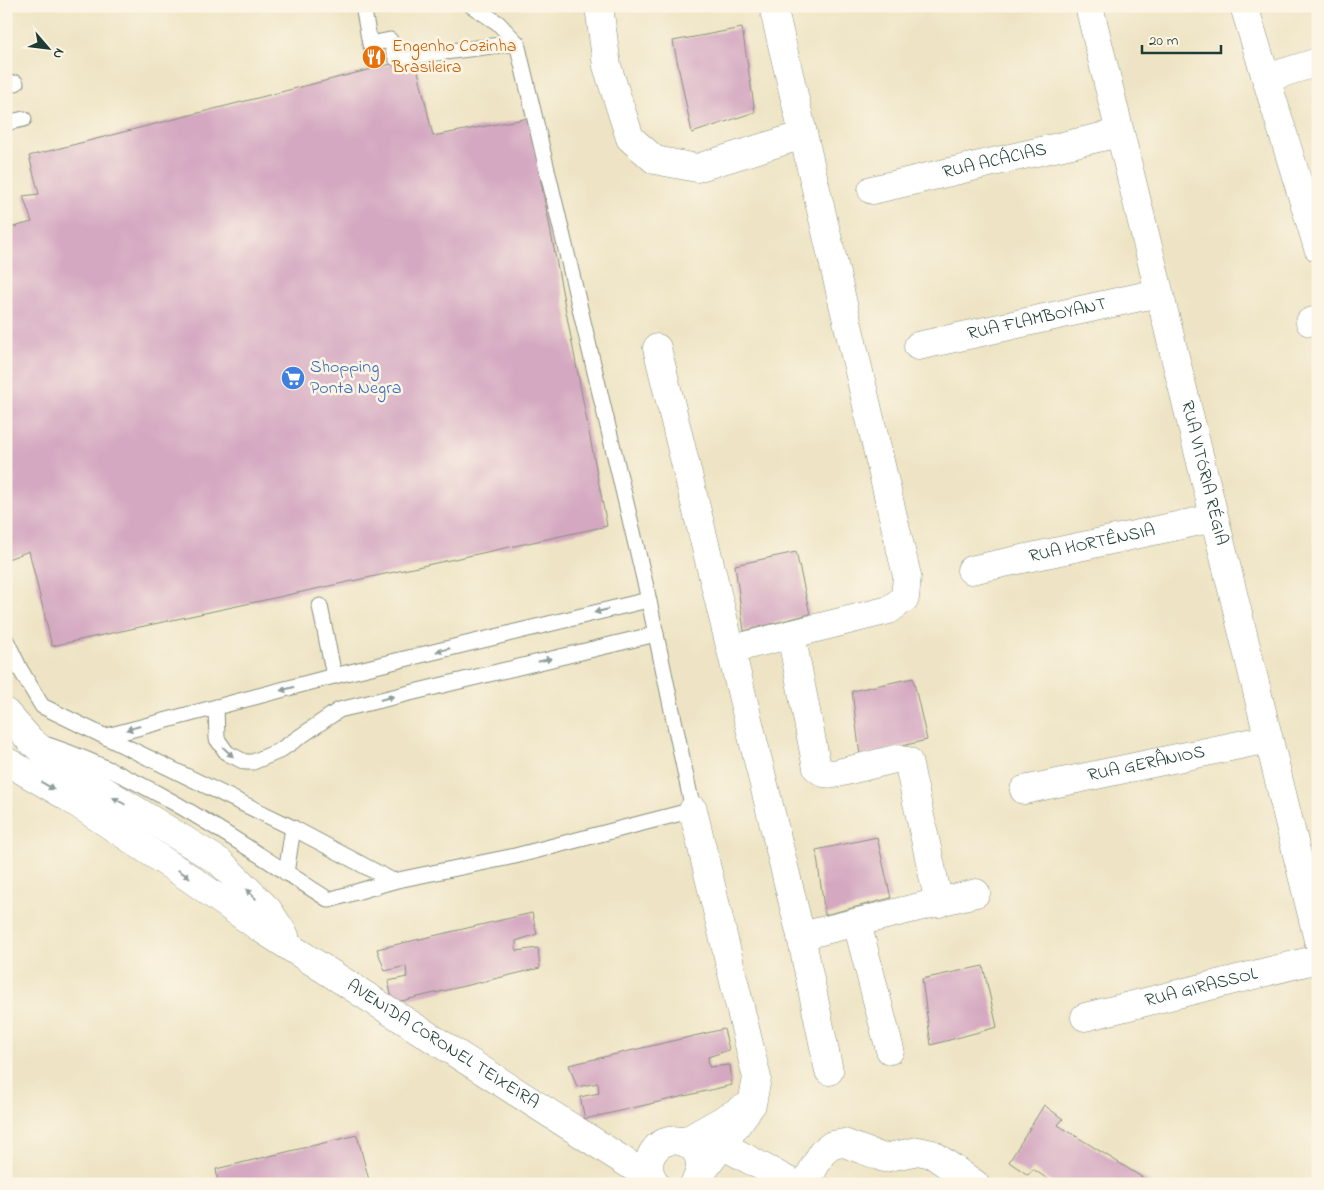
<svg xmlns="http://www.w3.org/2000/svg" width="1324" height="1190" viewBox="0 0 1324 1190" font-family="'Indie Flower',sans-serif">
	<rect width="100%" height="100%" fill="#fcf5e5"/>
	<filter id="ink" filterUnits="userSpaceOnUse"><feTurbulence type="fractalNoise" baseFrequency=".02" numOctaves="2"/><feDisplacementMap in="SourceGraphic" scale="10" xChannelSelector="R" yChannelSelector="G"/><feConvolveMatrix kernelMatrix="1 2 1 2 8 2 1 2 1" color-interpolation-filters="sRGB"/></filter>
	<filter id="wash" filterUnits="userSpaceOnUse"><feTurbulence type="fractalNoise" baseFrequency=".0096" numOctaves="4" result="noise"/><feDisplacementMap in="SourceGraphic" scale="20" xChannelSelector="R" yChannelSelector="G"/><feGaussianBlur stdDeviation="1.12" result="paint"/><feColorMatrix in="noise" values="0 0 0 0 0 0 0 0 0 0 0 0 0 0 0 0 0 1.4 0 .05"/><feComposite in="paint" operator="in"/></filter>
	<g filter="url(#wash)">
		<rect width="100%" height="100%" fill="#eee4c5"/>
		<g id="blocks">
			<!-- building -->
			<g fill="#d4a8c1">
				<polygon points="742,28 755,112 692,133 673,41"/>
				<polygon points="415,58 433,136 529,118 607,526 52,646 29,551 8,559 6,555 6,229 32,222 23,196 39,194 29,156"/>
				<polygon points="796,552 810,614 744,631 735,565"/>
				<polygon points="913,678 927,740 860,756 852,691"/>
				<polygon points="877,837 891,898 825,915 816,850"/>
				<polygon points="532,913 537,934 516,941 516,951 538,948 540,968 393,1003 388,981 407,977 406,966 385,971 377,949"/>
				<polygon points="983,966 997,1027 931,1045 922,979"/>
				<polygon points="724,1029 729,1050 708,1057 709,1067 730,1065 732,1085 585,1119 580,1097 599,1093 598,1083 577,1087 569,1065"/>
				<polygon points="1044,1105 1063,1119 1058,1125 1153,1184 1055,1184 1033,1169 1028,1175 1009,1162"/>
				<polygon points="357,1135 370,1184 218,1184 216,1169"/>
				<polygon points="829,1178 837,1184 826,1184"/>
			</g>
		</g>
	</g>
	<g filter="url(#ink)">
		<use href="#blocks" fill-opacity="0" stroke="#86907c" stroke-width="1"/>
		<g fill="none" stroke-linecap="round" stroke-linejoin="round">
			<!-- lane casing -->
			<g stroke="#86907c" stroke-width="17">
				<g id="lane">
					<polyline points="363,6 370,44 390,40 396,58 517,43"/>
					<polyline points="6,85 16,83"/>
					<polyline points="6,123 24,119"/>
					<polyline points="320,606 334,676"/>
					<polyline points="6,640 20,669 42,706 293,828 393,881"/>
					<polyline points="216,707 217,739 227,753 245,762 253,762 279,751 339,710 656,634"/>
					<polyline points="107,736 334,676 648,600"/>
					<path d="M48,745C150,779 240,843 329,900L393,881L515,856L693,810L646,587L517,43L498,23L472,6"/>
					<polyline points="286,873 293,828"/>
				</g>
			</g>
			<!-- street casing -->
			<g stroke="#86907c" stroke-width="29">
				<g id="street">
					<polyline points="599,6 607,66 630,138 655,160 697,168 803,135"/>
					<path id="s1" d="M1089,6L1318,940"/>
					<polyline points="1244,6 1318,248"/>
					<polyline points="1266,78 1318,62"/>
					<path id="s2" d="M872,190L1119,133"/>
					<polyline points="1310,322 1318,320"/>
					<path id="s3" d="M918,346L1158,293"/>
					<polyline points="657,348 801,936 829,1071"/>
					<path id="s4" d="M971,570L1214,518"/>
					<polyline points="791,634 817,768 824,773 834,774 895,759 908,761 939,903"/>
					<polyline points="732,649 889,610 905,598 907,576 773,6"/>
					<polyline points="6,713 30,740 51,758 220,862 268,910 285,936"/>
					<path id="s5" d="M6,761L66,796L191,879L260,928L652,1179"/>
					<path id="s6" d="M1024,790L1268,739"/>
					<polyline points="693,810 757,1078 752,1104 700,1175"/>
					<polyline points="857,923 890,1050"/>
					<polyline points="801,936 976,893"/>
					<path id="s7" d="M1085,1017L1318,959"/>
					<polyline points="684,1142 744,1108"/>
					<polyline points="722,1145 794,1184"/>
					<path d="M656,1184C650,1176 647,1168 650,1159C662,1123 718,1144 694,1184"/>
					<polyline points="805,1184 822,1153 832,1145 844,1143 884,1158 918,1151 932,1154 975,1184"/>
				</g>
			</g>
			<!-- lane -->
			<use href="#lane" stroke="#fff" stroke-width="15"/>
			<!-- street -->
			<use href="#street" stroke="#fff" stroke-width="28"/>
		</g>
		<!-- one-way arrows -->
		<defs><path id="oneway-solid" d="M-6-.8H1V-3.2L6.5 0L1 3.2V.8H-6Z" transform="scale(1.25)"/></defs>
		<g fill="#8f9e9a">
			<use href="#oneway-solid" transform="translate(601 611) rotate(166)"/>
			<use href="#oneway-solid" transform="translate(443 650) rotate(166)"/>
			<use href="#oneway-solid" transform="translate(545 660) rotate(-13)"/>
			<use href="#oneway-solid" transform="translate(287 689) rotate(165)"/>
			<use href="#oneway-solid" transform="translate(387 698) rotate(-15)"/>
			<use href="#oneway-solid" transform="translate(133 728) rotate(164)"/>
			<use href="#oneway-solid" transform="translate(228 752) rotate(43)"/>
			<use href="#oneway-solid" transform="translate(48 786) rotate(31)"/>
			<use href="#oneway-solid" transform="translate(119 801) rotate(-150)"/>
			<use href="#oneway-solid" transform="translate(184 874) rotate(33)"/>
			<use href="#oneway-solid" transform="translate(251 894) rotate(-135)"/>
		</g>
	</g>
	<!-- icons -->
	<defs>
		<g id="restaurant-disc" transform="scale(1.25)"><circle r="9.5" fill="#e8710a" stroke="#fcf5e5"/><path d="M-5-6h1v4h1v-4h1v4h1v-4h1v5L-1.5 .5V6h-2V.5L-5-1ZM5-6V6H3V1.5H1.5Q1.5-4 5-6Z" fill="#fff"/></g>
		<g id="supermarket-disc" transform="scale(1.25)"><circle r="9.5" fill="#3f7fe0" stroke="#fcf5e5"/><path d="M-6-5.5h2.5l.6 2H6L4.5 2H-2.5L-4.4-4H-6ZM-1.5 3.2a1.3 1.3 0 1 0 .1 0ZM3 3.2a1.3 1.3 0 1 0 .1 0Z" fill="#fff"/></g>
	</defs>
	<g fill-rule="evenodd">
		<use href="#restaurant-disc" x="374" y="57"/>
		<use href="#supermarket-disc" x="293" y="378"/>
	</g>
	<g text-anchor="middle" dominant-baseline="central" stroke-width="5" stroke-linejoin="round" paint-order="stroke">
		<!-- food labels -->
		<g font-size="18" fill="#c56008" stroke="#fcf5e5" text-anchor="start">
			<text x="392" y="47">Engenho Cozinha<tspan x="392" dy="21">Brasileira</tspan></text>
		</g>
		<!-- street labels -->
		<g font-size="18" fill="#1f3d34" stroke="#fcf5e5">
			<text stroke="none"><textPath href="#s2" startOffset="126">RUA ACÁCIAS</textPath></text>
			<text stroke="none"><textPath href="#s3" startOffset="122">RUA FLAMBOYANT</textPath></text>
			<text stroke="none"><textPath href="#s1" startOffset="481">RUA VITÓRIA RÉGIA</textPath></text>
			<text stroke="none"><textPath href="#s4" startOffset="124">RUA HORTÊNSIA</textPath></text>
			<text stroke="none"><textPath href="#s6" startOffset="125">RUA GERÂNIOS</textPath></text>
			<text stroke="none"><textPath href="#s7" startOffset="120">RUA GIRASSOL</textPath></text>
			<text stroke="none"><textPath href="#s5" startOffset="521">AVENIDA CORONEL TEIXEIRA</textPath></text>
		</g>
		<!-- shop labels -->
		<g font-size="18" fill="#366cbe" stroke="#fcf5e5" text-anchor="start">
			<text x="310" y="368">Shopping<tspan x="310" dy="21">Ponta Negra</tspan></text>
		</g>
	</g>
	<!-- margin -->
	<rect width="1324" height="1190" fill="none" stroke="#fcf5e5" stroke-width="25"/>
	<!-- north arrow -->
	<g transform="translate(48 48) rotate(118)" stroke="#fcf5e5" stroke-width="4" paint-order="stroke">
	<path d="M0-4L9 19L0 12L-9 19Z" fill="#1f3d34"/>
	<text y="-8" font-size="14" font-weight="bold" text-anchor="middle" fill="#1f3d34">N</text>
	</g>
	<!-- scale -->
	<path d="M1142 45v8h79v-8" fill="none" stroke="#1f3d34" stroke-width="2.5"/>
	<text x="1149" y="45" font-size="15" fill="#1f3d34" stroke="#fcf5e5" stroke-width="4" paint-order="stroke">20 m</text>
</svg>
